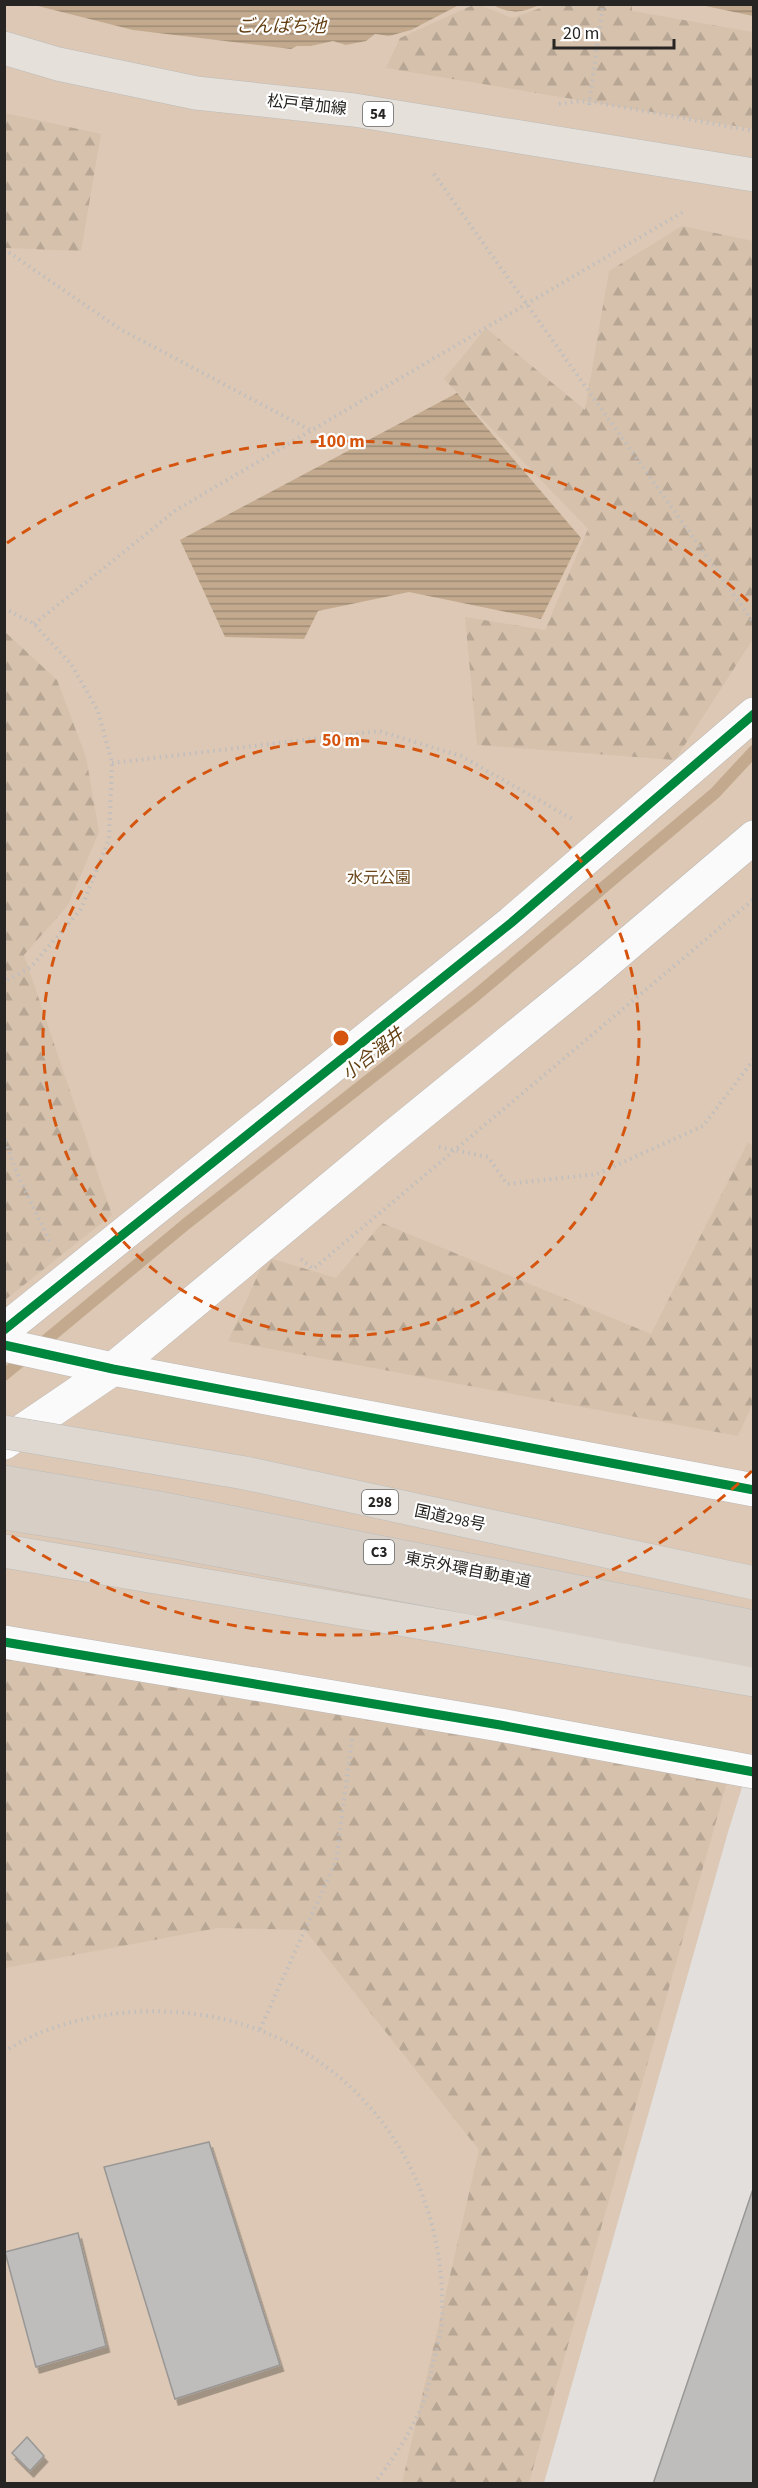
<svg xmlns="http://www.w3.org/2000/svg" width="758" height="2488" viewBox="0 0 758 2488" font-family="'Source Sans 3','Noto Sans JP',sans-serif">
	<defs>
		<pattern id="forest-firs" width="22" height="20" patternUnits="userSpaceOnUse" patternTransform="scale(1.5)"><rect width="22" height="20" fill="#d6c1ac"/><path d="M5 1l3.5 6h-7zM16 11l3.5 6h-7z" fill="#b8a694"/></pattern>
		<pattern id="water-rules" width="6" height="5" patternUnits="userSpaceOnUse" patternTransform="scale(1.5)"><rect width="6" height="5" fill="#c3aa8f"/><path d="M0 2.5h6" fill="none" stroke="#9e8a74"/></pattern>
		<filter id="shadow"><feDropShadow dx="3.5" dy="6" stdDeviation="0" flood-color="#0004"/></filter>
	</defs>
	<rect width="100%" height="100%" fill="#e2dfdc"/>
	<!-- green -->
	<polygon fill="#dcc8b4" points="5,5 753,5 753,1752 728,1832 544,2483 5,2484"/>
	<!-- forest -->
	<g fill="url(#forest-firs)">
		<polygon points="473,5 480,5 512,18 549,5 632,5 632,11 753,32 753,129 386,68 400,38"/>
		<polygon points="5,113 101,134 81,251 5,248"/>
		<polygon points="682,226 753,241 753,639 675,760 477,745 465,617 545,630 588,529 444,379 486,328 585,410 609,271"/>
		<polygon points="4,631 57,680 86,757 99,832 68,905 24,955 112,1215 5,1300"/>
		<polygon points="748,1142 753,1146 753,1403 738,1436 228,1341 266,1257 336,1278 382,1223 651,1334"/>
		<polygon points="4,1654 728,1779 529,2483 402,2483 479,2150 305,1930 218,1928 5,1968"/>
	</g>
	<!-- water -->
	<g fill="url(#water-rules)">
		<polygon points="34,5 459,4 459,5 411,30 389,36 375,34 366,41 346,45 333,41 311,46 297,46 291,49 133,30"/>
		<path d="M493,5H539C521,13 511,14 493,5Z"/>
		<polygon points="701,5 753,5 753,16"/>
		<polygon points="457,393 581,538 541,619 409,592 318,611 304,639 225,637 180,540"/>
	</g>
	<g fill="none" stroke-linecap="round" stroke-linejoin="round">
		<!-- stream -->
		<polyline stroke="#c3aa8f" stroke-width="12" points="4,1375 186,1224 474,997 715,793 754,751"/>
	</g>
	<!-- building -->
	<g fill="#bfbdbb" stroke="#999795" stroke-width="1.5" filter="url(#shadow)">
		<polygon points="209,2142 280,2365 175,2399 104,2167"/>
		<polygon points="754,2186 754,2484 653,2484"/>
		<polygon points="78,2233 106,2346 36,2367 5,2252"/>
		<polygon points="27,2437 44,2456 30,2471 12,2453"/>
	</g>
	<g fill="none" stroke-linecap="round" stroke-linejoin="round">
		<!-- minor casing -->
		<g stroke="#bcb9b7" stroke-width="34">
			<g id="minor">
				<polyline points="4,1330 511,923 754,714"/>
				<polyline points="4,1443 113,1369 391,1138 590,976 754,837"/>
			</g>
		</g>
		<!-- tertiary casing -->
		<g stroke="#bcb9b7" stroke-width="34">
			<g id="tertiary">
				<polyline points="4,1345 113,1369 754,1490"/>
				<polyline points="4,1642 500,1725 754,1772"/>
			</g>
		</g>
		<!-- primary casing -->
		<g stroke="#bdbcba" stroke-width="34">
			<polyline id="primary" points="4,48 58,64 196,93 354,110 754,175"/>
		</g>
		<!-- trunk casing -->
		<g stroke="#bdbcba" stroke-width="34">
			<polyline id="trunk" points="4,1551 754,1680"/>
		</g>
		<!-- motorway casing -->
		<g stroke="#bdbcba" stroke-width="34">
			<g id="motorway">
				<polyline points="4,1482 159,1508 754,1627"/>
				<polyline points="4,1513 111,1530 754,1651"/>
			</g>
		</g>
		<!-- path -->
		<g stroke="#c0bebe" stroke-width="4" stroke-dasharray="1.5 4.5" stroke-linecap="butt">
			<polyline points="559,104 580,101 600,103 754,131"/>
			<polyline points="589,105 603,4"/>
			<polyline points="434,174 754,623"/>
			<polyline points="4,249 120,329 310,430"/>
			<polyline points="4,608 34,624 71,664 98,711 112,763 109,839 81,909 31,967 4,982"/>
			<polyline points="34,624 176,510 683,212"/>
			<polyline points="112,763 379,731 461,756 574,820"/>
			<polyline points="4,1135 15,1169 51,1244"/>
			<polyline points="439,1147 488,1157 507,1184 597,1174 703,1126 754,1059"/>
			<polyline points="301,1259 313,1269 754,899"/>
			<polyline points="260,2029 336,1861 352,1739"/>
			<path d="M4,2052C41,2027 90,2015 133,2012C313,2000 449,2140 442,2319C442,2333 436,2349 433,2363C430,2376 428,2391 423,2403C415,2425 389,2467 373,2484"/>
		</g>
		<!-- minor -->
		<use href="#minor" stroke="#fbfafa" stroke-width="33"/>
		<!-- tertiary -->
		<use href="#tertiary" stroke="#fbfafa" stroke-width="33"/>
		<!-- primary -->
		<use href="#primary" stroke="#e5e0da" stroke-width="33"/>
		<!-- trunk -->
		<use href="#trunk" stroke="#ded8d0" stroke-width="33"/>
		<!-- motorway -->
		<use href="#motorway" stroke="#d7cfc6" stroke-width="33"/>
		<!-- trunk-bridge casing -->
		<g stroke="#bdbcba" stroke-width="34" stroke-linecap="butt">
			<polyline id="trunk-bridge" points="4,1432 245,1473 754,1583"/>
		</g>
		<!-- trunk-bridge -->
		<use href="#trunk-bridge" stroke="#ded8d0" stroke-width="33"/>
		<!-- cycleway casing -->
		<g stroke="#fff" stroke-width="13">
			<g id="cycleway">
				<polyline points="4,1330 511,923 754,714"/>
				<polyline points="4,1345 113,1369 754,1490"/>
				<polyline points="4,1642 500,1725 754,1772"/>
			</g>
		</g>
		<!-- cycleway -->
		<use href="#cycleway" stroke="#00873e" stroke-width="9"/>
	</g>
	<!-- distance rings -->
	<g fill="none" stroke="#d5540e" stroke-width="3" stroke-dasharray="10 8">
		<circle cx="341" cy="1038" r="298"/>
		<path d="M752 1471A597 597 0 0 1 7 1533M7 543A597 597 0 0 1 752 605"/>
	</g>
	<g text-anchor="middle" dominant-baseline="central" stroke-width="4.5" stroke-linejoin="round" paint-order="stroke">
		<!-- shield labels -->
		<g fill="#fff" stroke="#676665" stroke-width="1.5">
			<rect x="363" y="102" width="30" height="24" rx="4.5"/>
			<rect x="362" y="1490" width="36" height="24" rx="4.5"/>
			<rect x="364" y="1540" width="30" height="24" rx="4.5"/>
		</g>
		<g font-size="15" font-weight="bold" fill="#262523">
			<text x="378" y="114">54</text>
			<text x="380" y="1502">298</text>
			<text x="379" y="1552">C3</text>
		</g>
		<!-- street labels -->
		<g font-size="16" fill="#262523" stroke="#fff">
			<text transform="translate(307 105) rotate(6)">松戸草加線</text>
			<text transform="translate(450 1518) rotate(12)">国道298号</text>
			<text transform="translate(468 1570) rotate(11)">東京外環自動車道</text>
		</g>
		<!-- park labels -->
		<g font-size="16" fill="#694519" stroke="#fff">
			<text x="379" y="878">水元公園</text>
		</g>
		<!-- water labels -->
		<g font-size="18" font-style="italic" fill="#623e11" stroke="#fff">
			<text x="281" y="26">ごんぱち池</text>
			<text transform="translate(373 1054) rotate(-38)">小合溜井</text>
		</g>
	</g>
	<circle cx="341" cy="1038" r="9" fill="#d5540e" stroke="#fff" stroke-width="3"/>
	<g font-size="18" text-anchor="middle" font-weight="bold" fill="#d5540e" stroke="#fff" stroke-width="4.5" stroke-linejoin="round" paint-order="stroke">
		<text x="341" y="447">100 m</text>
		<text x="341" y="746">50 m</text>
	</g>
	<!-- border -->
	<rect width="758" height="2488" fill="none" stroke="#262523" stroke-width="12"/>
	<!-- scale -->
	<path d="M554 39v9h120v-9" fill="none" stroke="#262523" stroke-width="3"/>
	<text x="563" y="39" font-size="18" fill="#262523" stroke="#ffffff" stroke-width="4.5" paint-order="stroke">20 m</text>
</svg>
